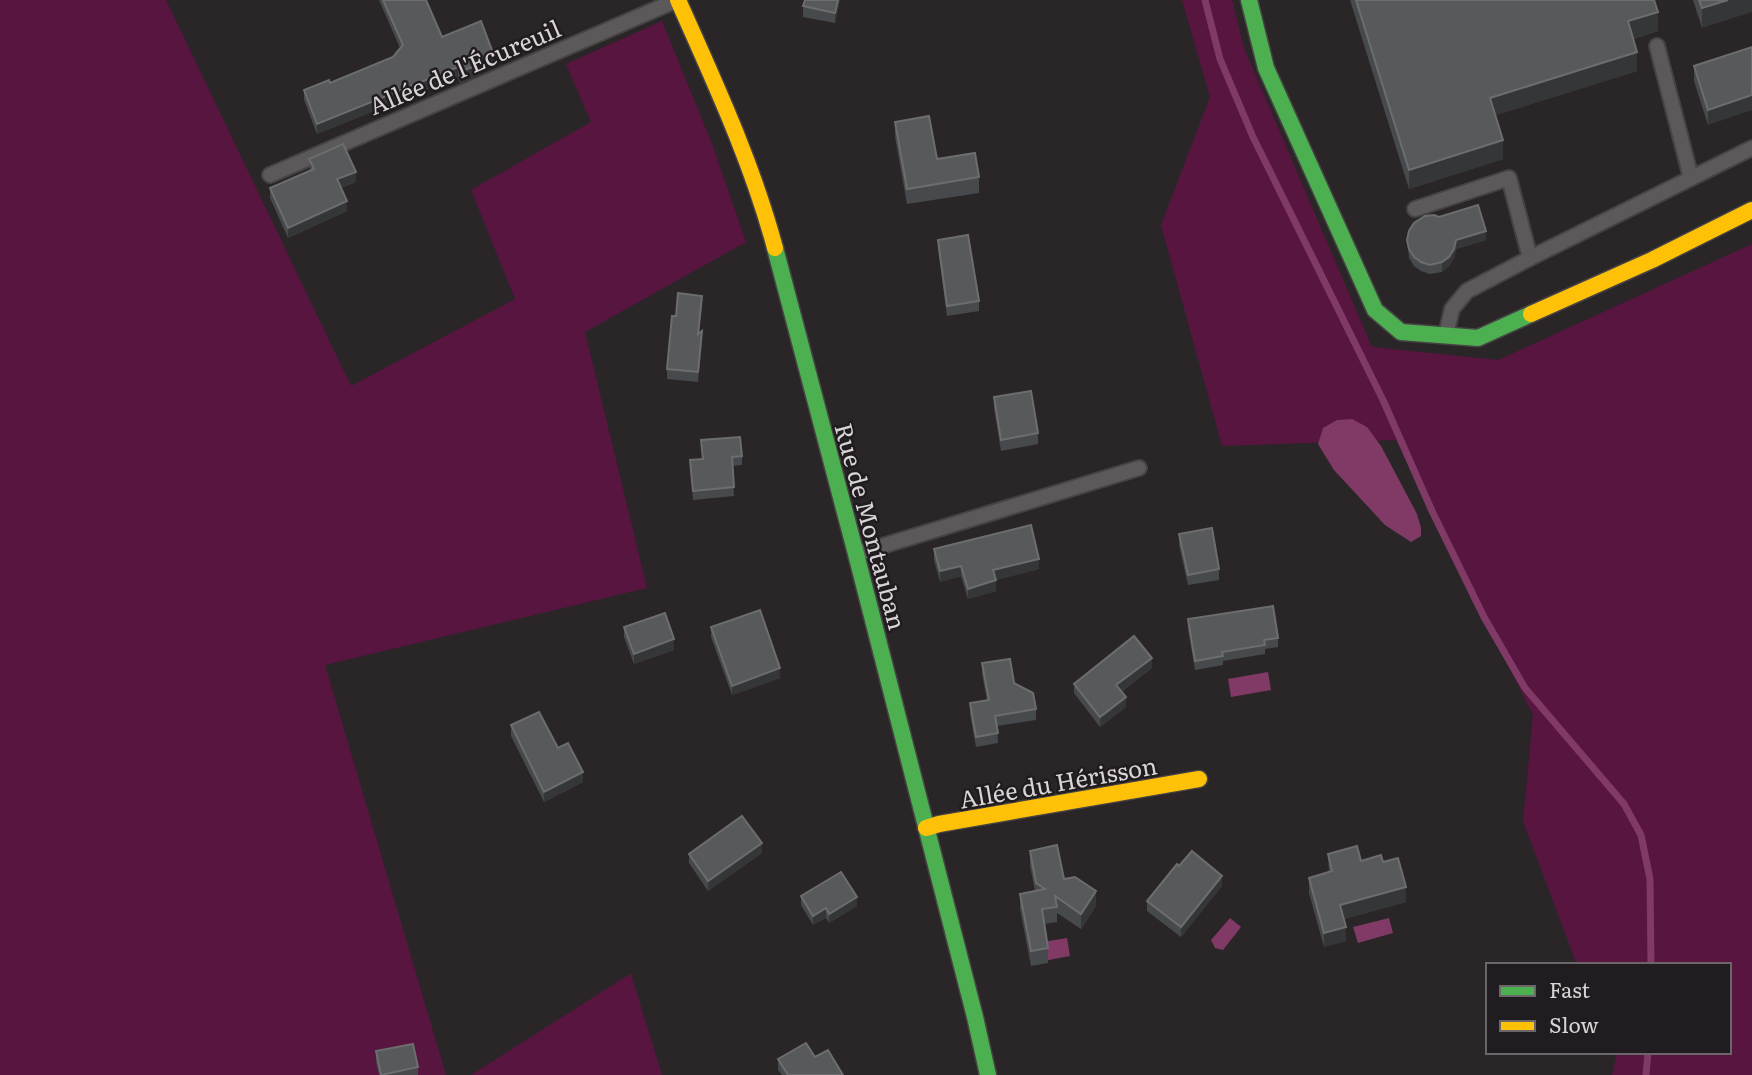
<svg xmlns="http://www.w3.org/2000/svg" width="1752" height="1075" viewBox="0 0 1752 1075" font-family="Literata,serif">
	<rect width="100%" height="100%" fill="#2a2628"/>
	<!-- green -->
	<g fill="#571540">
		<polygon points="0,0 166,0 351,386 515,299 471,190 591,122 566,64 662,21 712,144 746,242 585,332 647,588 325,665 446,1075 0,1075"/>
		<polygon points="1182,0 1232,0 1244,48 1372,347 1498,360 1752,244 1752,1075 1612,1075 1617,1052 1729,1052 1729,965 1577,965 1523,821 1533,715 1396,440 1222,446 1161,225 1210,97"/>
		<polygon points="631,974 662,1075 471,1075 630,974"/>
	</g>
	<!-- water -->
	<g fill="#813a66">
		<polygon points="1352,419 1367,427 1381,446 1417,514 1421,528 1421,536 1411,542 1385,525 1334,470 1318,444 1323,428 1337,420"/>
		<polygon points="1268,672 1271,690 1231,697 1228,679"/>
		<polygon points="1230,918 1241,927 1223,950 1215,948 1211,940"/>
		<polygon points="1389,918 1393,933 1358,943 1353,927"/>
		<polygon points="1067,938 1070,956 1038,962 1031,944"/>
	</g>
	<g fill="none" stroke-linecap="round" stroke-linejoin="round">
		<!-- stream -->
		<g stroke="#813a66" stroke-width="7">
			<polyline points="1205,0 1220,59 1253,137 1383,400 1432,511 1484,617 1525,688 1624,804 1641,835 1650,879 1651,965"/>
			<polyline points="1646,1075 1648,1052"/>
		</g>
		<!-- lane casing -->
		<g stroke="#464344" stroke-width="18">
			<g id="lane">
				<polyline points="1657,46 1691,178"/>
				<polyline points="270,175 675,1"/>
				<polyline points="1415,209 1509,178 1530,258"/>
				<polyline points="1446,335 1452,309 1467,291 1530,258 1752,148"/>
				<polyline points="859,553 1139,468"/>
			</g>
		</g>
		<!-- fast casing -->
		<g stroke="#464344" stroke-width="19">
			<g id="fast">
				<polyline points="1249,0 1266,68 1375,310 1401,332 1478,338 1531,314"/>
				<polyline points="775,248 856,554 975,1017 988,1075"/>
			</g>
		</g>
		<!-- slow casing -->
		<g stroke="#464344" stroke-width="19">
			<g id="slow">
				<path d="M678,0C714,81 752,162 775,248"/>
				<polyline points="1531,314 1652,260 1752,210"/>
				<polyline points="926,828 939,824 1199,779"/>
			</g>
		</g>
		<!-- lane -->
		<use href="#lane" stroke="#5c595a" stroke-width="14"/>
		<!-- fast -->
		<use href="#fast" stroke="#4caf50" stroke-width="16"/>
		<!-- slow -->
		<use href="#slow" stroke="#ffc107" stroke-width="16"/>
	</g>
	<!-- wall -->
	<g fill="#474a4c">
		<polygon points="379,0 426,0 442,37 493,63 480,68 480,74 460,83 458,77 317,134 304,100 304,90 330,83 393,57 400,48"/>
		<polygon points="840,0 835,23 803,17 803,6"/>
		<polygon points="1350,0 1654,0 1658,31 1633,39 1637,71 1496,115 1503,159 1409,189"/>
		<polygon points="1693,0 1752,0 1702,28"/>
		<polygon points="1752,47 1708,125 1694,81 1694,66"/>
		<polygon points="895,122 937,159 979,177 979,193 907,204 895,137"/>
		<polygon points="309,159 356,182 341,188 347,211 288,238 270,198 270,188 310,171"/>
		<polygon points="938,240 979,301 979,311 947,316 938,250"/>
		<polygon points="1407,240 1486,240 1456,249 1454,258 1449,266 1442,272 1430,274 1421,271 1414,266 1409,258"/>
		<polygon points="702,306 699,333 702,341 698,382 667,379 667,369 676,316"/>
		<polygon points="994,397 1038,433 1038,444 1001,451 994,408"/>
		<polygon points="701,440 742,456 742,465 732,466 734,496 693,500 690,460 702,459"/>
		<polygon points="1179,534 1219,569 1219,580 1188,585 1179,545"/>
		<polygon points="934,549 1039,569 996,580 996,591 968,599 961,576 940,582 934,560"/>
		<polygon points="1188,619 1278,638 1278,647 1265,649 1265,654 1223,661 1223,665 1195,670 1188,629"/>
		<polygon points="624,627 674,650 634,664 624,637"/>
		<polygon points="711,627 780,678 732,695 711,637"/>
		<polygon points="982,663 1014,683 1036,709 1036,720 997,726 998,743 976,747 970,714 970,703 987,700 982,674"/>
		<polygon points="1152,668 1121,692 1126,707 1100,727 1074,693 1074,684"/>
		<polygon points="511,725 558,748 583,782 544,802 511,736"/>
		<polygon points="1030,851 1096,906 1081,929 1057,913 1057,922 1044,924 1048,948 1048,963 1031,966 1020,909 1020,894 1035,891 1030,866"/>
		<polygon points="762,853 708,891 689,863 689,854"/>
		<polygon points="1328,854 1361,861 1383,862 1406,902 1344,919 1346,941 1324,947 1309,893 1309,878 1329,872"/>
		<polygon points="1179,866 1222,886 1181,937 1147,911 1147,901"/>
		<polygon points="801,896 857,906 829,923 826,918 813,925 801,905"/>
		<polygon points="376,1051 418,1067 418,1075 379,1075 376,1062"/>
		<polygon points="815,1057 843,1075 782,1075 778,1070 778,1059"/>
	</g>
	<!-- shaded-wall -->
	<g fill="#353637">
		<polygon points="838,0 840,0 835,23 835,13"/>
		<polygon points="1728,0 1752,0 1752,12 1702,28 1702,8"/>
		<polygon points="1658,12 1658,31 1628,40 1628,21"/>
		<polygon points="1637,52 1637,71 1490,117 1490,98"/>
		<polygon points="493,53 493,63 480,68 480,74 460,83 460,72 477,59"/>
		<polygon points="458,67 458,77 317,134 317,124"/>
		<polygon points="1752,95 1752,110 1708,125 1708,110"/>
		<polygon points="1503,140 1503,159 1409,189 1409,170"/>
		<polygon points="356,172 356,182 337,189 337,179"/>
		<polygon points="347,201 347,211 288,238 288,228"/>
		<polygon points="1486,231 1486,240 1456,249 1454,258 1449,266 1442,272 1442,262 1456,240"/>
		<polygon points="702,331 702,341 698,382 698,372"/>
		<polygon points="1039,559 1039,569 993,581 993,570"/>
		<polygon points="961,566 961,576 940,582 940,571"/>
		<polygon points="996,580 996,591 968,599 968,589"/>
		<polygon points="674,639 674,650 634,664 634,654"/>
		<polygon points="1152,658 1152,668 1116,695 1116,685"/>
		<polygon points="780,668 780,678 732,695 732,686"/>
		<polygon points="1126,697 1126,707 1100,727 1100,717"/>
		<polygon points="583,772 583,782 544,802 544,792"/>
		<polygon points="762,843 762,853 708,891 708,881"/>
		<polygon points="1222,876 1222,886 1181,937 1181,927"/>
		<polygon points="1406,887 1406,902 1340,920 1340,905"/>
		<polygon points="1096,891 1096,906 1081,929 1081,914"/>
		<polygon points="857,897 857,906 829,923 829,914"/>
		<polygon points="826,908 826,918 813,925 813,916"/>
		<polygon points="1346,927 1346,941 1324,947 1324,933"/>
	</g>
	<!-- building -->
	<g fill="#57595a" stroke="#6b6d6e" stroke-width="2">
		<polygon points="383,0 426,0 442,37 481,21 493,53 477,59 480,64 460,72 458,67 317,124 304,90 329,80 330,83 393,57 403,45"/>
		<polygon points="805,0 838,0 835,13 803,6"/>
		<polygon points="1356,0 1654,0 1658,12 1628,21 1637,52 1490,98 1503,140 1409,170"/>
		<polygon points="1699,0 1728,0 1702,8"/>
		<polygon points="1752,47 1752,95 1708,110 1694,66"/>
		<polygon points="929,116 937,159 975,153 979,177 907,189 895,122"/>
		<polygon points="343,144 356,172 337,179 347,201 288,228 270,188 314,169 309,159"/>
		<polygon points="1478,205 1486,231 1456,240 1454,249 1449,257 1442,262 1430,265 1421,262 1414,257 1409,249 1407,240 1409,231 1414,223 1425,216 1434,215 1439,217"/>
		<polygon points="968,235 979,301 947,306 938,240"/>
		<polygon points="678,293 702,296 698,334 702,331 698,372 667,369 672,316 676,316"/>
		<polygon points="1031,391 1038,433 1001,440 994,397"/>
		<polygon points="740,437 742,456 732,457 734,487 693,491 690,460 703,459 701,440"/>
		<polygon points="1031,525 1039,559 993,570 996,580 968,589 961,566 940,571 934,549"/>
		<polygon points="1212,528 1219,569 1188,575 1179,534"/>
		<polygon points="1273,606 1278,638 1264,640 1265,645 1222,652 1223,656 1195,661 1188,619"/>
		<polygon points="760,610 780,668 732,686 711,627"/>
		<polygon points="665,613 674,639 634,654 624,627"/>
		<polygon points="1134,636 1152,658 1116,685 1126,697 1100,717 1074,684"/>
		<polygon points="1010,659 1014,683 1033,693 1036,709 995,716 998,733 976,737 970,703 989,700 982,663"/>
		<polygon points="539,712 558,748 568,743 583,772 544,792 511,725"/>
		<polygon points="742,816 762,843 708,881 689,854"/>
		<polygon points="1057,845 1064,879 1075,877 1096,891 1081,914 1055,896 1057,907 1042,909 1048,948 1031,951 1020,894 1045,889 1036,883 1030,851"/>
		<polygon points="1357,846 1361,861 1381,855 1383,862 1398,858 1406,887 1340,905 1346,927 1324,933 1309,878 1332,871 1328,854"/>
		<polygon points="1192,851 1222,876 1181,927 1147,901 1177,864 1179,866"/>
		<polygon points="841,872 857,897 829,914 826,908 813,916 801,896"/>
		<polygon points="806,1043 815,1057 828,1050 843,1075 788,1075 778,1059"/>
		<polygon points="413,1044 418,1067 381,1075 376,1051"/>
	</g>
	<g text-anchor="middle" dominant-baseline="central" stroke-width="5" stroke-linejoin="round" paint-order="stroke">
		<!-- street labels -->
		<g font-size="24" fill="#d9d5d7" stroke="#211c1f">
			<text transform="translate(464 66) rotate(-23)">Allée de l'Écureuil</text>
			<text transform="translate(872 526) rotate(75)">Rue de Montauban</text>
			<text transform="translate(1058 781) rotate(-10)">Allée du Hérisson</text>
		</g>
	</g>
	<!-- legend -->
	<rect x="1486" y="963" width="245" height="91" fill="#211c1f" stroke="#6b6669" stroke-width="2"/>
	<rect x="1500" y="986" width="35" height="10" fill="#4caf50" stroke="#6b6669" stroke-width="2"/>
	<text x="1549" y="998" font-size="21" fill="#d9d5d7">Fast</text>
	<rect x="1500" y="1021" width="35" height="10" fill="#ffc107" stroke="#6b6669" stroke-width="2"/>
	<text x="1549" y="1033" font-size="21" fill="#d9d5d7">Slow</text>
</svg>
